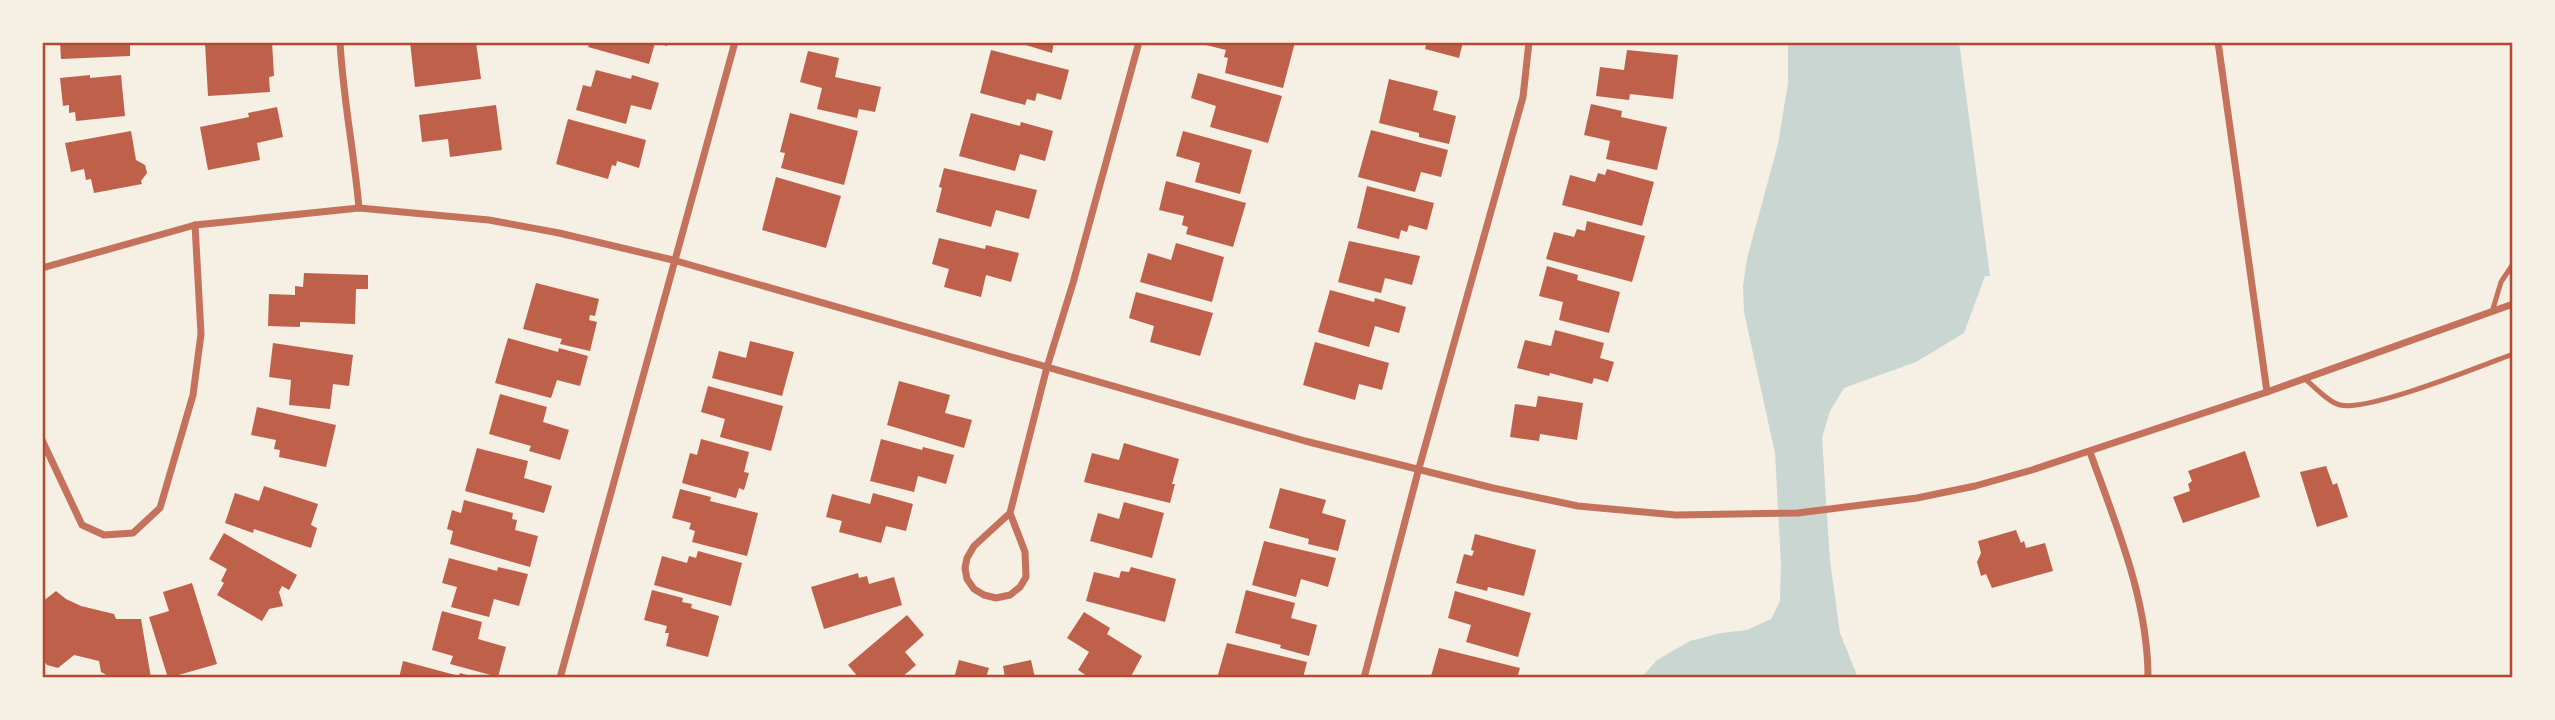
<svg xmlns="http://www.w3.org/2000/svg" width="2555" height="720" viewBox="0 0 2555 720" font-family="Arial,sans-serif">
	<rect width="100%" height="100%" fill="#f6efe4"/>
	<!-- water -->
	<polygon fill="#c9d6d2" points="1788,42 1959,42 1990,276 1985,276 1964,333 1916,362 1844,388 1830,411 1822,438 1830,561 1840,633 1858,678 1641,678 1657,660 1690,641 1721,633 1747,630 1771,619 1780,601 1781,564 1775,453 1744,312 1743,286 1747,259 1778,144 1788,83"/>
	<!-- building -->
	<g fill="#bf614a">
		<polygon points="60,42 130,42 130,56 61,59"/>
		<polygon points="272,42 274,76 269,77 270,92 208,96 205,43"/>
		<polygon points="410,42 476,42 481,79 415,87"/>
		<polygon points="590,42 668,42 667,46 655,43 649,64 588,47"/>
		<polygon points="1016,42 1054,42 1052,53"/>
		<polygon points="1206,42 1295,42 1283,88 1225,73 1228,58 1224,57 1226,50 1206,45"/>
		<polygon points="1427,42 1463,42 1459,58 1425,49"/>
		<polygon points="991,50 1069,70 1061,100 1037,93 1035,101 1027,99 1025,105 980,93"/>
		<polygon points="1627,50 1678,55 1673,99 1630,94 1629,100 1596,96 1600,67 1624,70"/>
		<polygon points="808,51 839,58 835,77 881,87 875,112 859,109 857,118 817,109 822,88 800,82"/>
		<polygon points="596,70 631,79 632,75 659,83 651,110 631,105 626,124 576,110 583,85 591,87"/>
		<polygon points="1198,73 1282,96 1268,143 1210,127 1216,106 1191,98"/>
		<polygon points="90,75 90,78 121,75 125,116 76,121 75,112 69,113 69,105 63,106 60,78"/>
		<polygon points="1389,79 1438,91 1433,110 1456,116 1449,144 1419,137 1419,133 1379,123"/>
		<polygon points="1591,104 1622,111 1621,117 1667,127 1657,170 1606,159 1610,141 1584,135"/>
		<polygon points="496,105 502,150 450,157 448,139 422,142 419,115"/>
		<polygon points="277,107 283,137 257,143 260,160 208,170 200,127 249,117 248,113"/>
		<polygon points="790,113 858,131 844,185 781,168 785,153 780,152"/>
		<polygon points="971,113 1020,126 1021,122 1053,131 1045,161 1020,154 1015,171 959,156"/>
		<polygon points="568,119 646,140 639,168 617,161 616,166 612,165 608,179 556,164"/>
		<polygon points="1371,130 1448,150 1441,177 1421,172 1415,192 1358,177"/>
		<polygon points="131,131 136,160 145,165 147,173 141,181 142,184 94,193 91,179 86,180 84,169 71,172 65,143"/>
		<polygon points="1183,131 1252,150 1240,194 1195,182 1200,163 1176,156"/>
		<polygon points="944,168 1037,190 1029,219 996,210 991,227 936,212 942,188 939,187"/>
		<polygon points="1607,169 1654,182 1642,226 1562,205 1570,175 1595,182 1598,173 1605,175"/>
		<polygon points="776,177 841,196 826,248 762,230"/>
		<polygon points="1166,181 1246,203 1233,247 1186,234 1188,227 1182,225 1184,216 1159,210"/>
		<polygon points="1367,186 1434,203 1427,230 1409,225 1407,232 1401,230 1399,239 1357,228"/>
		<polygon points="1587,221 1645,236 1632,282 1546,259 1554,232 1574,237 1577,229 1585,231"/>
		<polygon points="939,238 985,249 986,245 1019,253 1011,282 986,275 981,297 944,287 949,269 932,264"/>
		<polygon points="1349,241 1420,256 1412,285 1385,278 1381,293 1338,282"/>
		<polygon points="1176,243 1224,257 1212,302 1140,282 1148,253 1171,260"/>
		<polygon points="1547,266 1578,275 1577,280 1620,292 1609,333 1559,320 1563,302 1539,296"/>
		<polygon points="304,273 368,275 368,289 356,289 355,324 300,322 300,327 268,326 269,294 295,295 295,286 303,287"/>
		<polygon points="536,283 599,299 595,316 590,315 589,320 597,322 590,351 560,344 562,339 523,329"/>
		<polygon points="1330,290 1374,302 1375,298 1406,307 1399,333 1375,326 1369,347 1318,332"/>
		<polygon points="1136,292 1213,313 1200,356 1150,342 1154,326 1129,318"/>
		<polygon points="1555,330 1604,343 1600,358 1614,362 1608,382 1594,378 1592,384 1550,373 1549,376 1517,368 1525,340 1551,346"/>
		<polygon points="508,338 558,352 559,348 588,356 580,386 557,380 551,398 495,383"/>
		<polygon points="750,341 794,352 782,396 712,378 719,351 746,358"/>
		<polygon points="1315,342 1389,363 1382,390 1359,384 1355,400 1303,385"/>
		<polygon points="273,343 353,355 349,386 333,384 330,409 289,405 291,380 269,377"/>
		<polygon points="899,381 950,395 945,413 972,420 964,448 887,425"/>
		<polygon points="708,386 783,406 771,451 720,437 725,419 701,412"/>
		<polygon points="500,394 547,407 543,422 569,430 560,460 529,451 531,446 489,434"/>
		<polygon points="1538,396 1583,403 1577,440 1540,434 1539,441 1510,437 1515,404 1536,407"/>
		<polygon points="257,407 336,425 326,467 279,457 280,450 274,449 276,440 251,435"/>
		<polygon points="701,439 749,452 744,472 749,473 744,490 739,488 736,498 682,483 690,453 697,455"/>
		<polygon points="881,439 922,450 923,447 954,455 946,484 918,476 914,492 870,481"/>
		<polygon points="1124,443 1179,459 1172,484 1175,484 1170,503 1084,482 1092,453 1119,460"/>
		<polygon points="477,448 528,461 524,478 552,486 544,513 465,491"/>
		<polygon points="2245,451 2260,497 2183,523 2173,497 2190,491 2188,484 2192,481 2188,471"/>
		<polygon points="2326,466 2333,485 2337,483 2348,517 2317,527 2300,472"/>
		<polygon points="264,486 318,504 311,525 317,528 311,548 254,529 253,533 225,523 235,493 259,501"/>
		<polygon points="1280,488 1326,500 1322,513 1346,520 1338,551 1308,544 1309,539 1269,528"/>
		<polygon points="680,489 711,497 710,501 758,513 747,556 692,542 695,531 689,529 691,523 672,518"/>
		<polygon points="873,493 913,504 906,531 886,526 881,543 839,532 842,521 826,517 832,494 870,504"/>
		<polygon points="464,500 513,513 512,519 517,520 515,530 538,536 530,567 450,544 453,531 447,529 452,510 461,513"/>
		<polygon points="1124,502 1164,513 1152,558 1090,541 1098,513 1119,519"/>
		<polygon points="2016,530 2021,543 2024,541 2026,548 2045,543 2053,571 1992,588 1986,574 1981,576 1977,562 1981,553 1978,541"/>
		<polygon points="224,533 297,575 289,590 282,586 279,592 283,606 269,609 262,621 217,595 224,583 221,581 227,569 209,559"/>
		<polygon points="1475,534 1536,550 1524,596 1488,587 1487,591 1456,583 1464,554 1472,556 1474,551 1471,550"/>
		<polygon points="1264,541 1336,558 1328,587 1301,579 1296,597 1252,585"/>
		<polygon points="698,551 742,563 731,606 654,585 662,556 687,563 689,556 696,558"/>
		<polygon points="449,558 497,571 498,567 528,574 519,606 494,599 489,617 451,607 457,587 442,583"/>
		<polygon points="1131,567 1176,579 1165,622 1086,601 1094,572 1119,578 1121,571 1129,572"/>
		<polygon points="858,573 859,578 867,576 869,584 894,577 902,605 824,629 811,587"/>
		<polygon points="192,583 217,664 168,678 149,617 169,611 163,592"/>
		<polygon points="652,590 683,598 682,602 692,604 691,608 719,616 708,657 666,646 669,633 665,633 667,626 644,620"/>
		<polygon points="1246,590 1295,603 1291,618 1317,625 1309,656 1280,648 1281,645 1235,633"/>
		<polygon points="56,591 66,599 81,606 114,614 116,619 141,619 151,678 112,678 101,672 99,661 74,655 58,668 47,665 42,659 42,602"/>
		<polygon points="1455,591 1531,613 1518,657 1466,642 1471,625 1448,618"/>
		<polygon points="442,611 482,622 478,639 506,647 498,677 450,664 453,656 432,650"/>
		<polygon points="1084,612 1110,628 1107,634 1142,656 1130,678 1090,678 1078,670 1089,652 1067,638"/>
		<polygon points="907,615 924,635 905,652 916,665 901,678 859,678 848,665"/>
		<polygon points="1227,643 1307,662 1303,678 1217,678"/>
		<polygon points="1439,648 1520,668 1517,678 1440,678 1431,676"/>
		<polygon points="959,660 989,668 986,678 954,678"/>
		<polygon points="1031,660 1035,678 1005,678 1003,666"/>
		<polygon points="403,661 459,676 460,673 477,678 399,678"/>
	</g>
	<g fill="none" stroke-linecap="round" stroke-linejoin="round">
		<!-- service -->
		<g stroke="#c5725c" stroke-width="5">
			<polyline points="2492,312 2501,282 2513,264"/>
			<path d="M2305,379C2315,387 2328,402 2340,405C2368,412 2481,366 2513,354"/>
		</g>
		<!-- minor -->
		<g stroke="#c5725c" stroke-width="7">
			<path d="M340,42C343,98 354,152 359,208"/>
			<polyline points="2218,42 2267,392"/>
			<polyline points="42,268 195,225 359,208 489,220 559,233 673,260 1305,441 1493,488 1578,506 1676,515 1798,513 1917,498 1975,486 2032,470 2267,392 2513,304"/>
			<polyline points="42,440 82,525 104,535 133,533 160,508 193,395 201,334 195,225"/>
			<path d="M2090,452C2116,525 2148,599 2148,678"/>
			<polyline points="1010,513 974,546 967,558 965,568 967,579 974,589 984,595 996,598 1010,595 1020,587 1026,577 1025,552 1010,513 1047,367 1073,283 1139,42"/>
			<polyline points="560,678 735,42"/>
			<polyline points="1364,678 1419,468 1523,97 1529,42"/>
		</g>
	</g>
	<!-- border -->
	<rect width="2555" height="720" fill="none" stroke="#f6efe4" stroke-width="88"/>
	<rect x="44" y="44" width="2467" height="632" fill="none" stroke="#b5482f" stroke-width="2.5"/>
</svg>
